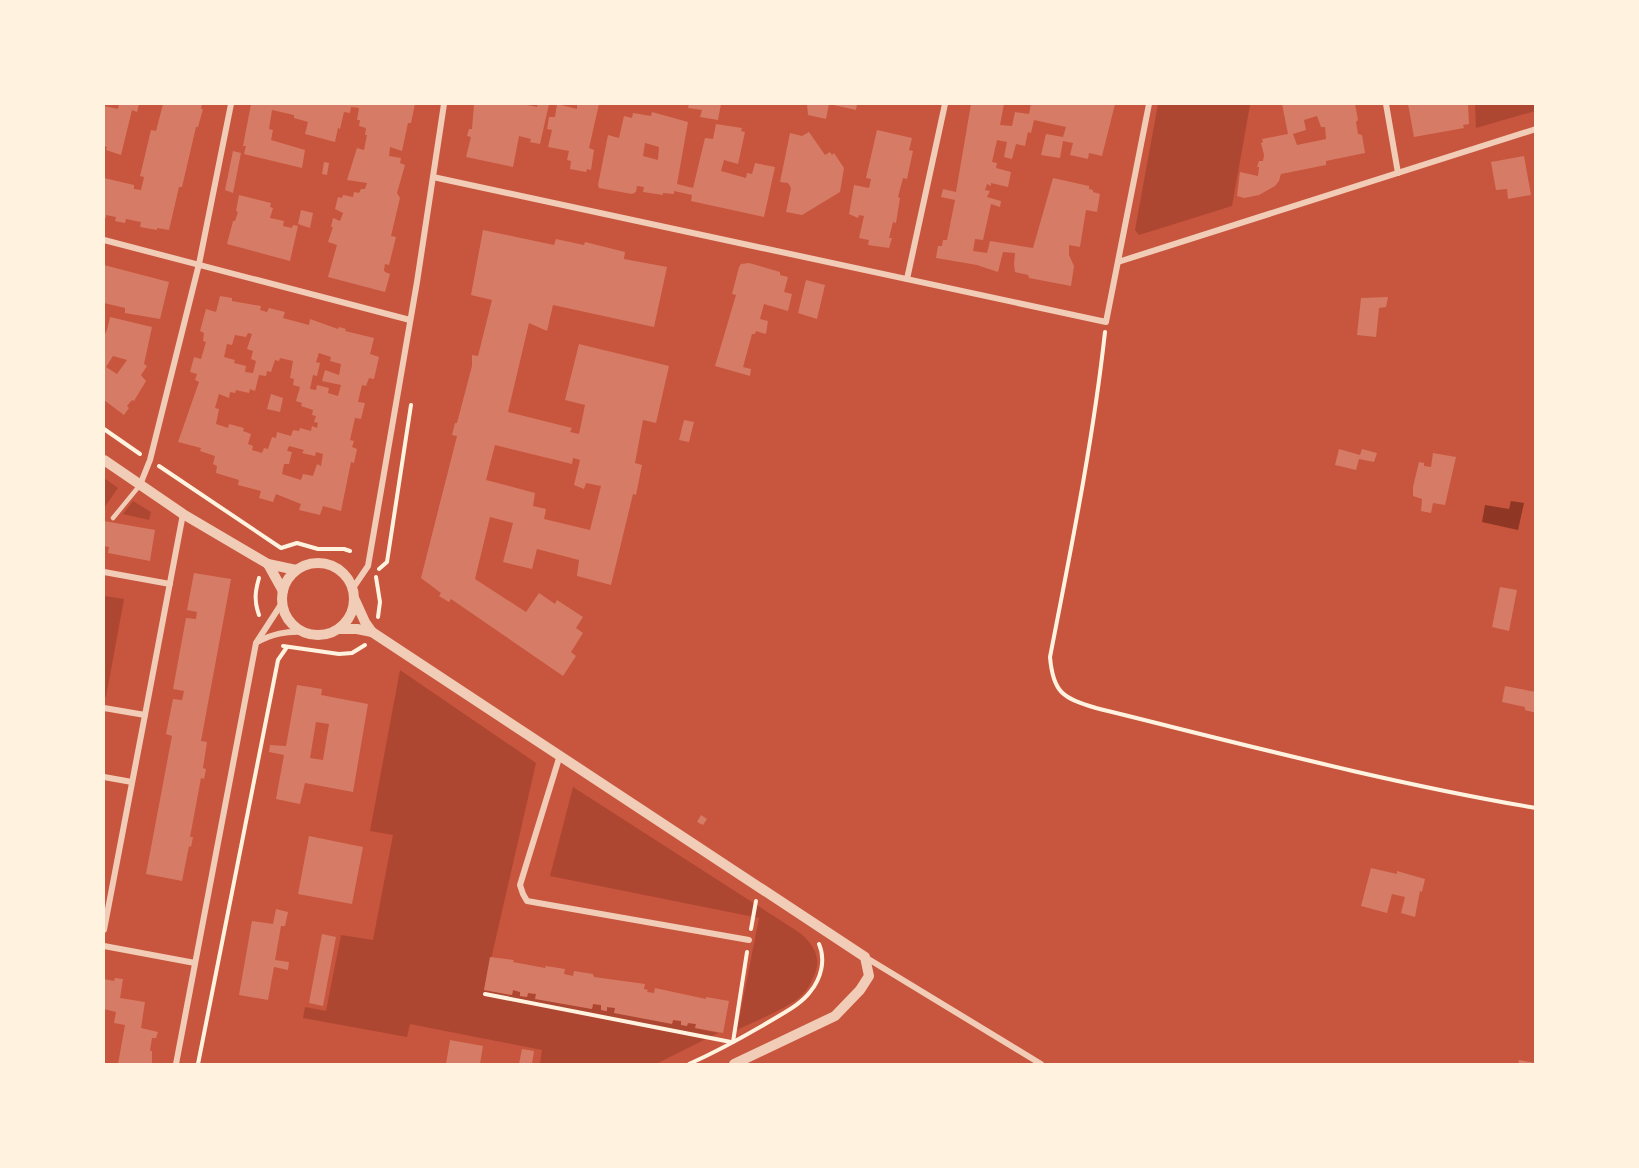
<svg xmlns="http://www.w3.org/2000/svg" width="1639" height="1168" viewBox="0 0 1639 1168" font-family="Karla,sans-serif">
	<rect width="100%" height="100%" fill="#c8553d"/>
	<!-- green -->
	<g fill="#ae4732">
		<polygon points="1158,104 1250,105 1232,206 1139,235 1135,230"/>
		<polygon points="1475,104 1535,104 1535,111 1476,128"/>
		<polygon points="104,478 118,488 104,508"/>
		<polygon points="133,501 151,512 149,520 123,514"/>
		<polygon points="104,596 124,599 106,697 104,696"/>
		<polygon points="400,670 536,763 484,990 512,995 513,990 520,992 520,996 527,997 528,993 536,994 592,1009 593,1004 601,1005 601,1010 606,1011 607,1007 615,1008 615,1013 672,1023 673,1020 681,1021 681,1025 688,1023 696,1024 695,1028 718,1033 656,1064 540,1064 542,1050 410,1024 407,1037 303,1018 305,1007 326,1011 341,935 373,940 393,835 370,831"/>
		<path d="M573,787L800,933C817,948 823,961 811,982C809,986 806,991 803,994C790,1008 754,1021 737,1030L759,918L550,876Z"/>
	</g>
	<!-- water -->
	<polygon fill="#8f3625" points="1511,501 1524,503 1518,530 1482,522 1485,505 1509,509"/>
	<!-- building -->
	<g fill="#d67c66" fill-rule="evenodd">
		<polygon points="119,104 139,104 137,112 132,110 121,155 106,150 107,147 104,146 104,106 118,109"/>
		<polygon points="163,104 202,104 201,109 203,109 198,127 196,127 182,187 179,187 169,230 157,228 157,230 140,227 141,222 126,219 125,223 115,221 116,217 106,215 106,218 104,217 104,178 134,185 134,189 141,190 144,177 140,176 151,130 156,131"/>
		<polygon points="251,104 415,104 411,123 408,123 402,151 390,147 389,156 401,158 400,163 405,165 397,193 400,198 391,236 396,237 389,265 385,264 384,270 385,272 390,274 385,292 328,277 337,245 328,242 333,227 331,227 333,218 340,221 343,213 335,209 338,197 342,198 343,195 353,197 354,192 359,193 361,189 365,189 367,183 347,180 357,148 364,150 367,135 365,135 366,128 359,126 360,120 357,120 359,108 351,107 350,113 344,112 340,129 338,128 335,142 305,134 308,122 294,118 294,115 272,110 269,129 273,130 271,140 305,150 302,168 244,154 246,146 243,146"/>
		<polygon points="474,104 527,104 527,105 537,107 538,104 549,104 540,144 530,142 531,139 519,136 513,167 466,157 471,137 467,136 469,129 472,129"/>
		<polygon points="557,104 577,109 577,104 599,104 589,148 594,150 591,170 587,169 586,172 570,169 571,161 567,160 569,151 548,147 552,130 547,129 549,117 555,117"/>
		<polygon points="689,104 721,104 718,120 700,117 702,110 688,108"/>
		<polygon points="807,104 857,104 856,110 829,104 826,119 808,115"/>
		<polygon points="971,104 1004,104 1000,125 1012,126 1015,112 1029,114 1031,104 1115,104 1102,156 1089,153 1088,159 1070,155 1073,143 1063,141 1060,158 1041,155 1046,134 1063,137 1066,127 1034,120 1031,133 1028,132 1025,146 1016,144 1012,159 1004,157 1007,142 997,140 992,162 997,163 996,168 1011,172 1008,187 991,183 991,186 987,184 985,190 990,191 987,197 1001,201 1000,207 991,204 983,240 975,239 973,251 987,253 990,241 1033,248 1053,178 1089,186 1089,189 1093,190 1093,192 1100,194 1097,212 1086,210 1080,247 1069,245 1069,255 1074,266 1071,286 1029,278 1028,275 1015,272 1014,264 1015,253 1003,252 998,272 977,265 936,258 938,246 942,246 943,240 947,240 955,200 941,197 943,189 956,192"/>
		<path d="M1282,104H1355L1358,120L1356,122L1358,134L1362,135L1365,153L1326,161V165L1281,174L1279,181L1275,186L1259,195L1244,198L1237,196L1240,172L1258,176L1259,167H1257L1259,161H1263L1264,155L1261,143L1263,142L1262,139L1288,134ZM1317,116L1321,127H1325L1326,139L1297,145L1293,134L1306,130L1304,120Z"/>
		<polygon points="1408,104 1468,104 1469,124 1463,125 1464,128 1414,137"/>
		<path d="M652,112L688,122L677,184L693,188L705,138L713,139L716,124L742,128L741,131L745,132L738,164L724,160L721,171L746,178L747,173L752,174L755,163L775,167L764,217L691,201L692,195L674,191V194L663,193V195L643,192L644,187L637,186L636,192L632,194L599,188L598,185L608,135L619,138L624,116L632,118L633,113L651,116ZM645,143L659,147L658,160L643,156Z"/>
		<polygon points="877,130 912,138 909,150 913,151 907,179 903,178 898,197 900,198 896,223 893,222 889,238 892,238 889,248 868,245 869,240 859,238 864,216 859,215 858,218 849,214 854,185 869,188 871,179 866,178"/>
		<polygon points="809,132 825,155 830,152 832,155 834,153 844,168 840,192 802,215 786,212 791,188 788,183 780,182 790,133 802,136"/>
		<polygon points="233,151 241,153 233,193 225,190"/>
		<polygon points="1524,156 1531,195 1508,199 1507,189 1496,190 1491,162"/>
		<polygon points="324,162 329,163 327,175 322,174"/>
		<polygon points="239,195 271,203 270,207 273,208 270,218 284,221 283,226 292,228 293,225 298,226 290,261 227,244 233,221 235,221 238,212 236,211"/>
		<polygon points="301,210 313,213 310,228 298,224"/>
		<path d="M483,230L554,245L556,239L584,245L585,242L625,252L624,259L667,267L654,327L553,305L547,331L529,323L508,412L572,428L570,432L579,434L585,405L565,400L579,344L669,366L656,423L643,420L635,463L642,465L636,495L633,494L611,585L577,576L579,560L537,549L532,569L503,562L513,523L490,517L475,579L526,612L539,593L555,604L557,600L583,617L576,628L583,633L571,652L576,656L563,676L451,599L449,602L439,596L441,593L421,578L457,436L452,435L455,423H457L472,366V355L478,356L492,300L471,295ZM495,445L572,464L573,458L580,460L574,485L584,489L586,483L601,486L590,530L544,519L546,509L533,506L535,493L486,480Z"/>
		<polygon points="749,263 780,272 780,275 788,277 784,292 792,294 788,311 764,304 760,319 768,321 766,334 756,331 755,334 752,334 743,367 751,369 750,376 715,366 736,295 732,294 739,267 741,264"/>
		<polygon points="104,265 169,282 160,319 125,313 125,308 104,303"/>
		<polygon points="806,280 825,285 817,319 798,313"/>
		<path d="M220,296L232,298V301L261,306L260,310L267,312L269,308L285,312L283,318L309,325L310,319L338,329L339,327L346,329L345,331L374,338L370,354L379,357L374,379L369,378L366,386L362,385L358,402L365,403L361,419L355,418L350,440L354,441L352,447L357,449L354,463L351,462L341,511L323,506L320,515L299,510L301,504L276,494L273,502L259,498L261,491L238,485L239,480L216,473L217,466L213,464L215,456L200,451L201,448L178,442L199,382L195,380L197,374L190,372L194,357L201,359L206,342L203,341L204,333L200,331L206,309L216,312ZM248,333L252,334L247,349L253,351L251,359L256,361L253,373L245,372L246,366L234,363L235,360L224,357L227,344L232,345L235,335L246,337ZM319,353L331,357L330,361L341,364L339,375L325,370L322,381L341,385L338,396L328,393L329,388L317,385L316,390L310,389L313,375L317,376L320,363L316,362ZM280,358L293,361L290,378L294,379L293,385L300,387L296,401L302,403L301,406L313,410L312,415L316,416L314,422L318,423L317,428L312,426L311,431L300,428L299,431L293,430L291,436L277,432L276,438L272,437L268,449L264,448L262,453L252,450L253,446L248,444L251,434L243,431L244,428L229,424L228,428L216,424L219,409L215,408L219,394L229,398L230,392L235,393L236,390L249,393L250,389L255,391L259,375L266,376L267,371L271,372L275,360L279,361ZM289,446L304,450L302,453L315,456L316,452L323,454L321,466L317,464L313,476L303,474L301,480L282,474L284,464H289L292,452L287,451Z"/>
		<polygon points="1388,297 1386,307 1379,308 1376,337 1357,335 1361,298"/>
		<path d="M110,317L152,327L144,364L147,366L141,375L146,381L134,401L132,400L127,406L129,408L124,415L104,400V334H105L107,330ZM113,356L127,360L117,374L106,367Z"/>
		<polygon points="271,394 283,398 280,412 267,409"/>
		<polygon points="684,420 694,422 689,442 679,440"/>
		<polygon points="1339,449 1360,455 1362,449 1377,453 1374,462 1359,459 1356,470 1335,465"/>
		<polygon points="1433,453 1456,457 1445,505 1433,503 1431,513 1421,511 1422,499 1413,496 1413,487 1419,462 1424,463 1424,466 1431,467"/>
		<polygon points="104,521 155,530 150,561 108,553 109,547 104,546"/>
		<polygon points="194,573 231,579 201,741 207,742 203,768 206,769 204,779 201,778 190,837 193,837 191,847 189,846 182,881 146,874 172,736 166,734 173,699 182,700 184,691 173,689 186,618 196,619 197,612 187,610"/>
		<polygon points="1500,587 1517,590 1509,631 1492,627"/>
		<path d="M297,685L322,689L321,695L368,704L353,792L305,783L300,804L276,799L284,755L269,752L270,745L286,746ZM316,722L329,724L323,760L310,758Z"/>
		<polygon points="1505,686 1536,692 1536,713 1525,710 1525,707 1502,702"/>
		<polygon points="701,815 707,819 703,825 697,822"/>
		<polygon points="309,836 363,847 352,904 298,894"/>
		<polygon points="1371,868 1397,874 1397,871 1425,879 1422,892 1420,891 1415,917 1401,913 1405,897 1392,894 1387,913 1361,906"/>
		<polygon points="276,909 288,912 285,926 281,926 275,960 289,962 288,970 274,967 268,1000 239,995 252,921 273,924"/>
		<polygon points="322,934 336,937 323,1006 309,1003"/>
		<polygon points="490,957 514,960 513,962 545,968 546,966 565,969 564,974 573,976 574,971 593,974 594,977 645,984 644,989 648,990 647,992 654,993 655,988 706,999 706,997 729,1001 723,1033 695,1028 696,1024 688,1023 687,1026 681,1025 681,1021 673,1020 672,1024 614,1013 615,1008 607,1007 607,1011 601,1010 601,1005 593,1004 592,1009 535,999 536,994 528,993 527,997 520,996 520,992 513,990 512,995 484,990"/>
		<polygon points="115,978 123,979 120,998 145,1002 141,1028 158,1032 156,1038 152,1038 150,1051 152,1051 152,1064 118,1064 125,1025 114,1023 116,1012 104,1009 104,979 114,981"/>
		<polygon points="450,1040 483,1046 480,1064 446,1064"/>
		<polygon points="522,1049 534,1051 532,1064 519,1064"/>
		<polygon points="1519,1060 1535,1063 1535,1064 1518,1064"/>
	</g>
	<g fill="none" stroke-linecap="round" stroke-linejoin="round">
		<!-- path -->
		<g stroke="#fff3e0" stroke-width="4">
			<path d="M1105,332C1093,441 1071,549 1050,657C1053,693 1063,698 1096,708C1242,744 1388,783 1536,808"/>
			<polyline points="104,429 140,454"/>
			<polyline points="159,466 281,548 297,543 318,549 344,549 350,551"/>
			<polyline points="379,569 387,562 411,405"/>
			<polyline points="376,577 380,602 378,617"/>
			<path d="M259,615C254,601 255,592 259,578"/>
			<polyline points="283,646 339,654 352,653 365,645"/>
			<polyline points="751,929 756,901"/>
			<polyline points="485,994 731,1042"/>
			<polyline points="733,1042 747,952"/>
			<polyline points="198,1064 278,660 287,647"/>
			<path d="M689,1064C718,1051 745,1036 772,1020C785,1012 801,1004 810,992C821,979 826,960 819,944"/>
		</g>
		<!-- service -->
		<polyline stroke="#f1ccb7" stroke-width="4.5" points="113,518 140,485"/>
		<!-- minor -->
		<g stroke="#f1ccb7" stroke-width="6">
			<polyline points="1386,104 1398,173"/>
			<polyline points="433,177 1106,322 1149,104"/>
			<polyline points="104,240 410,320"/>
			<polyline points="1118,262 1536,129"/>
			<polyline points="907,279 945,104"/>
			<polyline points="140,485 150,460 199,264 231,104"/>
			<polyline points="104,572 170,584"/>
			<polyline points="353,588 368,566 417,282 444,104"/>
			<path d="M257,642C273,634 285,631 304,632"/>
			<polyline points="104,708 145,715 183,514"/>
			<polyline points="560,755 520,885 523,894 527,901 749,940"/>
			<polyline points="104,777 132,782"/>
			<polyline points="104,930 145,715"/>
			<polyline points="104,946 195,963"/>
			<polyline points="865,957 1041,1064"/>
			<polyline points="176,1064 256,643 282,603"/>
		</g>
		<!-- tertiary -->
		<g stroke="#f1ccb7" stroke-width="10">
			<polyline points="104,460 183,514 268,564 296,570"/>
			<circle cx="318" cy="599" r="36"/>
			<polyline points="268,564 283,591"/>
			<polyline points="355,600 365,622 372,632 865,957 869,976 860,990 835,1016 734,1064"/>
			<polyline points="339,629 357,629 372,632"/>
		</g>
	</g>
	<!-- border -->
	<rect width="1639" height="1168" fill="none" stroke="#fff3e0" stroke-width="210"/>
</svg>
